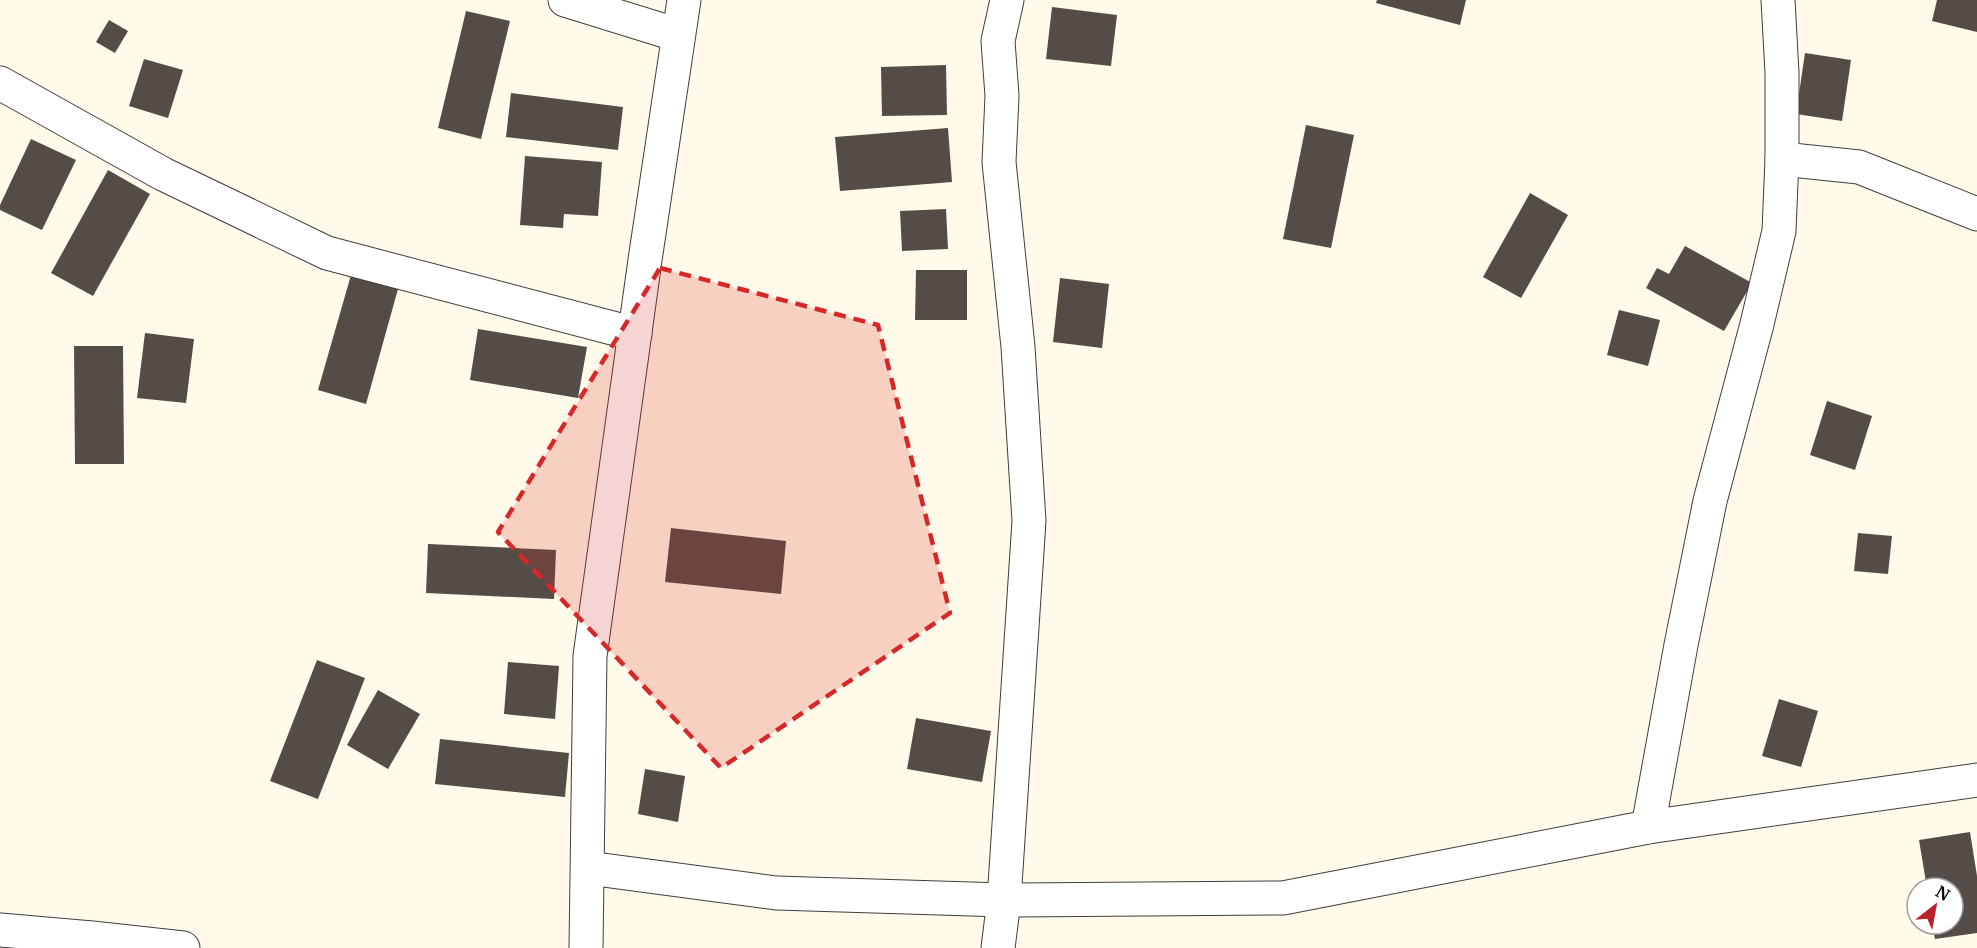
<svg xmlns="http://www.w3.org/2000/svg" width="1977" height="948" viewBox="0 0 1977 948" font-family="Merriweather,serif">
	<rect width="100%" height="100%" fill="#fffae9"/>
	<!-- building -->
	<g fill="#544c47">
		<polygon points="1377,0 1466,0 1460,25 1376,3"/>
		<polygon points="1937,0 1977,0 1977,32 1932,21"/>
		<polygon points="1052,7 1117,15 1111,66 1046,59"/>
		<polygon points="466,11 510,21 481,139 438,128"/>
		<polygon points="109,20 128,31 115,53 96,42"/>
		<polygon points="1805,53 1851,60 1842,121 1796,114"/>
		<polygon points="144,59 183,70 168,118 129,106"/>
		<polygon points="946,65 947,115 882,116 881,67"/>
		<polygon points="511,93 623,107 618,150 506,137"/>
		<polygon points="1306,125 1354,135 1331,248 1283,239"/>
		<polygon points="948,128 952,182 840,191 835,137"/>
		<polygon points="31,139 76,160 42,230 0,210 0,205"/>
		<polygon points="525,156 602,162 598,216 564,214 563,228 520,225"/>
		<polygon points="108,170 150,194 93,296 51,273"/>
		<polygon points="1530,193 1568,215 1521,298 1483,277"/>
		<polygon points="946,209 948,249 902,251 900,211"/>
		<polygon points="1685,246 1752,283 1724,331 1646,288 1657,268 1669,274"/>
		<polygon points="916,270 967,270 967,320 915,320"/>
		<polygon points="351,275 398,289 366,404 318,390"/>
		<polygon points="1060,278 1109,284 1102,348 1053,342"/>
		<polygon points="1619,310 1660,320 1648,366 1607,355"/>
		<polygon points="478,329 587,347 578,398 470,380"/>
		<polygon points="145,333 194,339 186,403 137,398"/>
		<polygon points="74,346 123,346 124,464 75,464"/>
		<polygon points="1827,401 1872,416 1855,470 1810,455"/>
		<polygon points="671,528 786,541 781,594 665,582"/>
		<polygon points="1858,533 1892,536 1888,574 1854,571"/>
		<polygon points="428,544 556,550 554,599 426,593"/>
		<polygon points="317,660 365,678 318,799 270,781"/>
		<polygon points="508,662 559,666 555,719 504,714"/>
		<polygon points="378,690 420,714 388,769 347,745"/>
		<polygon points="1779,699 1818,711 1801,767 1762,756"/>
		<polygon points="916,718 991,731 982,782 907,769"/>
		<polygon points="440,739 569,753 565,797 435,784"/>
		<polygon points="645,769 685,776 678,822 638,814"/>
		<polygon points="1970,832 1977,876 1977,933 1935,939 1932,924 1953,924 1953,888 1927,888 1919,840"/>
	</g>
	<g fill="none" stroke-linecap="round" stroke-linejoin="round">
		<!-- minor casing -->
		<g stroke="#3e3e3e" stroke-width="35">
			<g id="minor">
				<polyline points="565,0 678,35"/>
				<polyline points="0,83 163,174 327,253 635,334"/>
				<polyline points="1782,159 1859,167 1977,214"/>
				<polyline points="1648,827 1681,645 1710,501 1757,324 1779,231 1782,159 1782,73 1778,0"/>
				<polyline points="588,868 776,893 1004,900 1283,898 1648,827 1977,780"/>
				<polyline points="0,930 92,938 183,948"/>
				<polyline points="586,948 590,656 645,260 684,0"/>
				<polyline points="998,948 1004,900 1029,521 1018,347 999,162 1002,96 998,41 1007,0"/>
			</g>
		</g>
		<!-- minor -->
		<use href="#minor" stroke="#fff" stroke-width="33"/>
	</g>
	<!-- marked area -->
	<path fill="#d62828" fill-opacity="0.2" stroke="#d62828" stroke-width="4.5" stroke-dasharray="12 8" stroke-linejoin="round" d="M660,268L878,325L950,613L721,768L498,532Z"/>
	<!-- north arrow -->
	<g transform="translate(1935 906) rotate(31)"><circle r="28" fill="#ffffff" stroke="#9d9d9d" stroke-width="1.5"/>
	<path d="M0-4.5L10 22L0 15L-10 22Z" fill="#bc222c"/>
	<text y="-9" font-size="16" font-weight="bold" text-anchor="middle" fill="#0b0b0b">N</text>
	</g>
</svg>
